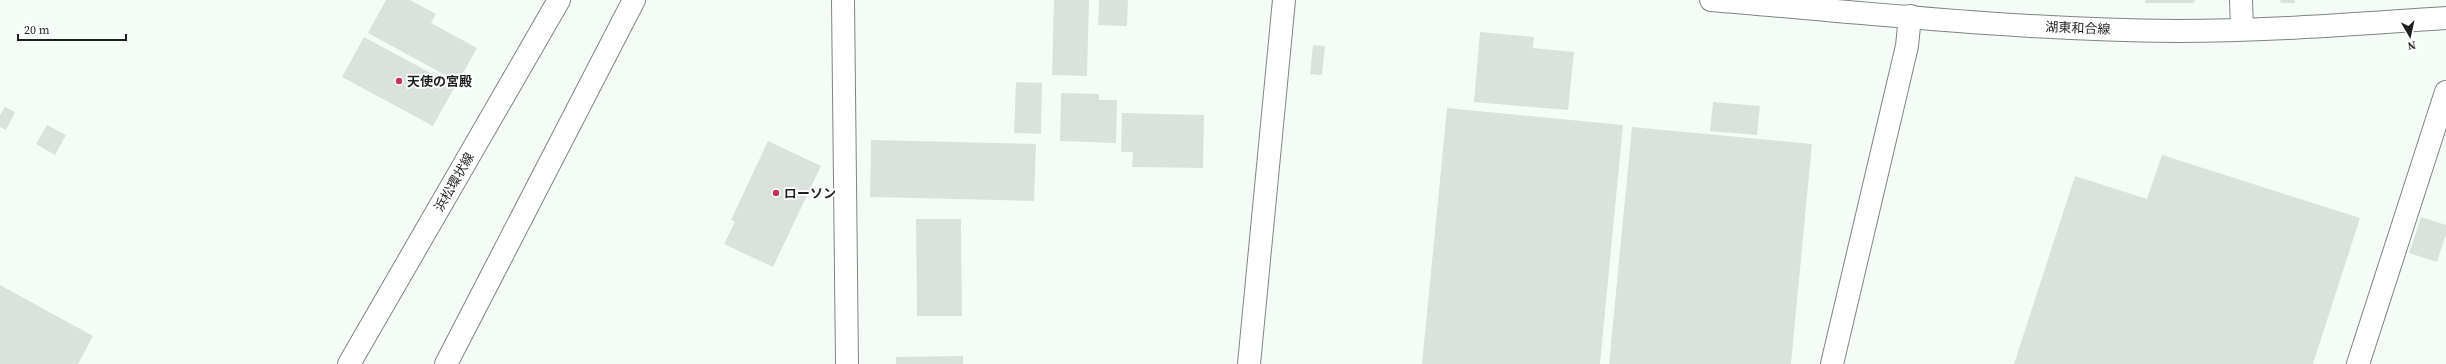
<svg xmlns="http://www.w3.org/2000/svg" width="2446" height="364" font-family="'Source Serif 4','Noto Sans JP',serif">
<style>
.building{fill:#dbe2de}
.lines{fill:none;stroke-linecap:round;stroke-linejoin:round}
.minor-casing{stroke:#7f8581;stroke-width:24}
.secondary-casing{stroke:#7f8581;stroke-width:24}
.primary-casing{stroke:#7f8581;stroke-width:24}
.minor{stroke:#fff;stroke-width:22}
.secondary{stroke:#fff;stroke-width:22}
.primary{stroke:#fff;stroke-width:22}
.poi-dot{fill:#c2335e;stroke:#fff;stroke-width:1.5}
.labels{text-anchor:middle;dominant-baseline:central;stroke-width:3.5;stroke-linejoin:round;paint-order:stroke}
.street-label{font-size:13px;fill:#1e201f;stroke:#fff}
.poi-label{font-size:13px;font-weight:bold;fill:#1e201f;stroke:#fff;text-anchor:start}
</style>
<rect width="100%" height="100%" fill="#f5fcf8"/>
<g class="building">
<path d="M 386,0 L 410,0 L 436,14 L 431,23 L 477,48 L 458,82 L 368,33 Z"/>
<path d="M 1054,0 L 1089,0 L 1087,76 L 1052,75 Z"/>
<path d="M 1099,0 L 1128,0 L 1127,26 L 1098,25 Z"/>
<path d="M 2145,0 L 2195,0 L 2194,3 L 2145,3 Z"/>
<path d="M 2280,0 L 2295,0 L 2295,3 L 2281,3 Z"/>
<path d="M 1480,32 L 1534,37 L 1533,48 L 1574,52 L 1568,110 L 1474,102 Z"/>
<path d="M 364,37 L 455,86 L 433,126 L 342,77 Z"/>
<path d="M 1313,45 L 1325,46 L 1322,75 L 1310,74 Z"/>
<path d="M 1016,82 L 1042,83 L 1041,134 L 1014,133 Z"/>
<path d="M 1061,93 L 1099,94 L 1099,100 L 1117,100 L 1116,143 L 1060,141 Z"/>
<path d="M 1713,102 L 1760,106 L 1757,135 L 1710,131 Z"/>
<path d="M 5,107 L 15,112 L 6,130 L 0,127 L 0,115 Z"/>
<path d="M 1447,108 L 1623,125 L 1600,364 L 1422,364 Z"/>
<path d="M 1122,113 L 1204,115 L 1203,168 L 1132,167 L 1133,152 L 1121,152 Z"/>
<path d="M 47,125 L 66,135 L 55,155 L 36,144 Z"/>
<path d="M 1632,127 L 1812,144 L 1791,364 L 1609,364 Z"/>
<path d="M 871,140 L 1036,144 L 1034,201 L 870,197 Z"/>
<path d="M 768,141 L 821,166 L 773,267 L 724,244 L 735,222 L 731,220 Z"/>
<path d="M 2162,155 L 2360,218 L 2313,364 L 2014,364 L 2075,176 L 2147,199 Z"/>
<path d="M 2421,217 L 2446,225 L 2446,234 L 2437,262 L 2409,253 Z"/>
<path d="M 916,219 L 961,219 L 962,316 L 917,316 Z"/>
<path d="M 0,285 L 93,336 L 78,364 L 0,364 Z"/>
<path d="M 963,356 L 963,364 L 896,364 L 896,357 Z"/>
</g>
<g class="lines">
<g class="minor-casing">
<g id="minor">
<path d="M 843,0 L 847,364"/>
<path d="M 2241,0 L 2242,29"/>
<path d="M 1249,364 L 1284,0"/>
<path d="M 1832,364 L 1907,46 L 1910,16"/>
<path d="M 2358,364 L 2446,92"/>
</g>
</g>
<g class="secondary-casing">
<path id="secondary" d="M 1711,0 C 1866,13 2021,30 2176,31 C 2266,31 2356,24 2446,18"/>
</g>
<g class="primary-casing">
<g id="primary">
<path d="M 349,364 L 559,0"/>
<path d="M 446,364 L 634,0"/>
</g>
</g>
<use href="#minor" class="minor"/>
<use href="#secondary" class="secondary"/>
<use href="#primary" class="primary"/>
</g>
<g class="poi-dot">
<circle cx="399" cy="81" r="4"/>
<circle cx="776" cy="193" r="4"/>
</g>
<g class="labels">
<g class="street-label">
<text transform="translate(2078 28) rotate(2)">湖東和合線</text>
<text transform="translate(454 182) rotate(-60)">浜松環状線</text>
</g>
<g class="poi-label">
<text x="407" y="81">天使の宮殿</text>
<text x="784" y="193">ローソン</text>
</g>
</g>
<g transform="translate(2410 36) rotate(171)" stroke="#ffffff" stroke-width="3" paint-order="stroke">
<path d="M0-3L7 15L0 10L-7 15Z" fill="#1e201f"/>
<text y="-6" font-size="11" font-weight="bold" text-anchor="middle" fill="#1e201f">N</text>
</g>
<path d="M18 34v6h108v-6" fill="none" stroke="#1e201f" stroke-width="2"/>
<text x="24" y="34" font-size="12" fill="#1e201f" stroke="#ffffff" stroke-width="3" paint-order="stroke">20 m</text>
</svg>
